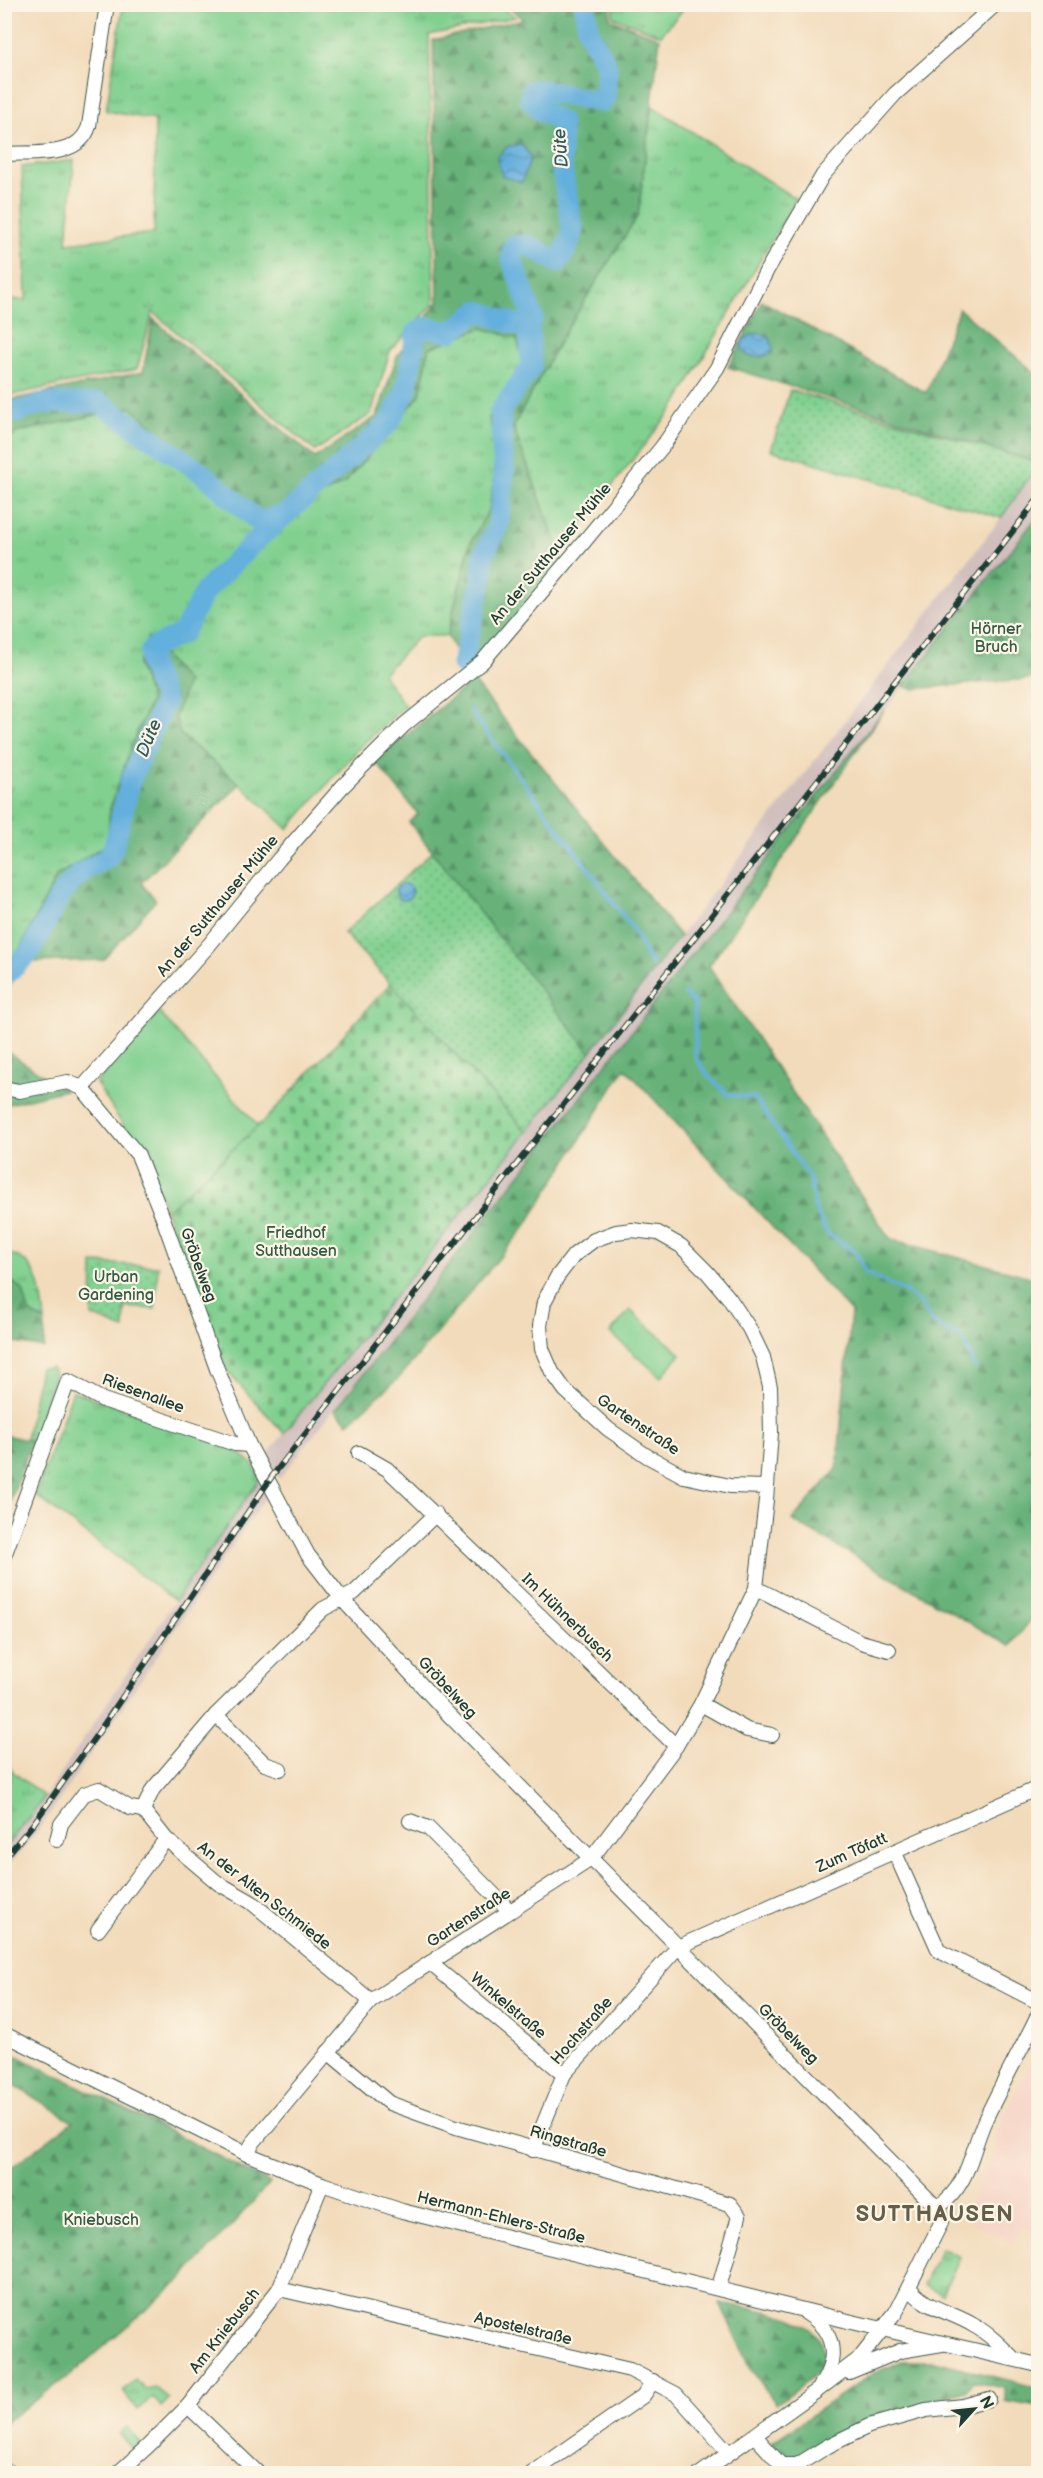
<svg xmlns="http://www.w3.org/2000/svg" width="1043" height="2478" font-family="'Balsamiq Sans',sans-serif">
<style>
.built{fill:#f6d2c4}
.industrial{fill:#d1bfbe}
.grass{fill:url(#grass-tufts);stroke:#508662;stroke-width:1.5;fill-rule:evenodd}
.forest{fill:url(#forest-firs);stroke:#447857;stroke-width:1.5}
.cemetery{fill:url(#cemetery-stones);stroke:#508662;stroke-width:1.5}
.park{fill:#81d090;stroke:#508662;stroke-width:1.5}
.garden{fill:url(#garden-dots);stroke:#508662;stroke-width:1.5}
.water{fill:url(#water-waves);stroke:#427688;stroke-width:1.5}
.lines{fill:none;stroke-linecap:round;stroke-linejoin:round}
.stream{stroke:#64afdd;stroke-width:4}
.river{stroke:#64afdd;stroke-width:21}
.minor-casing{stroke:#3f5548;stroke-width:16}
.minor{stroke:#fff;stroke-width:14}
.rail-casing{stroke:#1f3d34;stroke-width:6}
.rail{stroke:#fcf5e5;stroke-width:4;stroke-dasharray:11;stroke-linecap:butt}
.labels{text-anchor:middle;dominant-baseline:central;stroke-width:4.5;stroke-linejoin:round;paint-order:stroke}
.street-label{font-size:16px;fill:#1f3d34;stroke:#fcf5e5}
.park-label{font-size:16px;fill:#335a46;stroke:#fcf5e5}
.water-label{font-size:18px;font-style:italic;fill:#305a5e;stroke:#fcf5e5}
.district-label{font-size:22px;font-weight:bold;letter-spacing:1.5px;fill:#655e4a;stroke:#fcf5e5}
</style>
<defs>
<pattern id="grass-tufts" width="24" height="20" patternUnits="userSpaceOnUse" patternTransform="scale(1.5)"><rect width="24" height="20" fill="#81d090"/><path d="M3 7l-1-3M5 7V3M7 7l1-3M15 17l-1-3M17 17v-4M19 17l1-3" fill="none" stroke="#69aa76"/></pattern>
<pattern id="forest-firs" width="22" height="20" patternUnits="userSpaceOnUse" patternTransform="scale(1.5)"><rect width="22" height="20" fill="#68b27a"/><path d="M5 1l3.5 6h-7zM16 11l3.5 6h-7z" fill="#559265"/></pattern>
<pattern id="cemetery-stones" width="16" height="16" patternUnits="userSpaceOnUse" patternTransform="scale(1.5)"><rect width="16" height="16" fill="#81d090"/><path d="M2 7V4a2 2 0 0 1 4 0v3zM10 15v-3a2 2 0 0 1 4 0v3z" fill="#69aa76"/></pattern>
<pattern id="garden-dots" width="8" height="8" patternUnits="userSpaceOnUse" patternTransform="scale(1.5)"><rect width="8" height="8" fill="#81d090"/><path d="M2 2h.1M6 6h.1" fill="none" stroke="#69aa76" stroke-width="1.8" stroke-linecap="round"/></pattern>
<pattern id="water-waves" width="16" height="10" patternUnits="userSpaceOnUse" patternTransform="scale(1.5)"><rect width="16" height="10" fill="#64afdd"/><path d="M0 5q4-4 8 0t8 0" fill="none" stroke="#5290b4"/></pattern>
</defs>
<rect width="100%" height="100%" fill="#fcf5e5"/>
<filter id="ink" filterUnits="userSpaceOnUse"><feTurbulence type="fractalNoise" baseFrequency=".0167" numOctaves="2"/><feDisplacementMap in="SourceGraphic" scale="12" xChannelSelector="R" yChannelSelector="G"/><feConvolveMatrix kernelMatrix="1 2 1 2 8 2 1 2 1" color-interpolation-filters="sRGB"/></filter>
<filter id="wash" filterUnits="userSpaceOnUse"><feTurbulence type="fractalNoise" baseFrequency=".008" numOctaves="4" result="noise"/><feDisplacementMap in="SourceGraphic" scale="24" xChannelSelector="R" yChannelSelector="G"/><feGaussianBlur stdDeviation="1.35" result="paint"/><feColorMatrix in="noise" values="0 0 0 0 0 0 0 0 0 0 0 0 0 0 0 0 0 1.4 0 .05"/><feComposite in="paint" operator="in"/></filter>
<g filter="url(#wash)">
<rect width="100%" height="100%" fill="#f2dbbb"/>
<path class="built" d="M 1038,2048 L 1038,2234 L 1023,2227 L 1014,2244 L 962,2218 L 999,2145 L 992,2141 Z"/>
<g class="industrial">
<path d="M 1038,465 L 1038,516 L 279,1479 L 267,1455 L 590,1053 L 1001,518 Z"/>
<path d="M 260,1479 L 268,1493 L 37,1832 L 5,1871 L 5,1847 L 45,1797 L 175,1601 Z"/>
</g>
<g class="grass">
<path d="M 499,5 L 515,17 L 429,35 L 434,304 L 390,351 L 371,414 L 315,451 L 153,312 L 137,369 L 5,396 L 5,299 L 26,300 L 22,167 L 74,160 L 67,243 L 154,233 L 155,120 L 106,111 L 123,5 Z"/>
<path d="M 614,5 L 614,4 L 687,5 L 661,35 L 613,17 Z"/>
<path d="M 652,106 L 796,199 L 675,406 L 560,552 L 513,427 L 562,337 L 638,215 Z"/>
<path d="M 482,328 L 517,338 L 523,363 L 489,418 L 497,452 L 490,507 L 470,544 L 447,636 L 419,636 L 383,674 L 405,706 L 363,744 L 288,829 L 240,784 L 181,735 L 175,717 L 187,682 L 138,665 L 151,700 L 132,744 L 110,809 L 107,844 L 57,876 L 5,977 L 5,443 L 18,432 L 132,407 L 258,521 L 252,544 L 243,555 L 284,515 L 345,483 L 420,395 L 429,348 ZM 232,566 L 233,567 L 191,620 L 205,591 Z"/>
<path d="M 7,1253 C 40,1260 42,1293 45,1321 L 29,1312 L 22,1290 L 5,1276 Z"/>
<path d="M 40,1368 L 51,1368 L 55,1374 L 32,1441 L 26,1439 Z"/>
<path d="M 73,1391 L 232,1447 L 253,1464 L 260,1479 L 175,1601 L 35,1495 Z"/>
<path d="M 5,1760 L 12,1771 L 45,1797 L 5,1847 Z"/>
<path d="M 941,2248 L 960,2257 L 942,2294 L 923,2285 Z"/>
<path d="M 136,2380 L 145,2390 L 154,2387 L 169,2399 L 161,2407 L 153,2397 L 137,2410 L 123,2391 Z"/>
<path d="M 127,2427 L 142,2444 L 134,2451 L 119,2434 Z"/>
</g>
<g class="forest">
<path d="M 505,4 L 611,5 L 610,19 L 660,38 L 638,215 L 562,337 L 513,427 L 565,565 L 473,681 L 680,936 L 590,1053 L 409,822 L 418,814 L 375,761 L 472,681 L 447,636 L 470,544 L 490,507 L 497,452 L 489,418 L 523,364 L 517,338 L 482,328 L 429,348 L 420,395 L 345,483 L 258,521 L 131,407 L 18,432 L 5,443 L 5,401 L 143,372 L 153,319 L 315,458 L 377,416 L 397,356 L 438,302 L 433,40 L 523,19 Z"/>
<path d="M 762,301 L 926,393 L 959,309 L 1038,375 L 1038,463 L 728,367 Z"/>
<path d="M 1038,516 L 1038,678 L 912,689 L 903,686 Z"/>
<path d="M 148,637 L 187,682 L 175,717 L 181,735 L 240,784 L 141,883 L 156,900 L 103,960 L 29,962 L 21,947 L 57,876 L 107,844 L 110,809 L 132,744 L 151,700 L 138,665 Z"/>
<path d="M 885,709 L 709,966 L 890,1239 L 1038,1279 L 1038,1611 L 1010,1646 L 792,1520 L 837,1469 L 851,1312 L 625,1068 L 525,1227 L 400,1377 L 348,1423 L 335,1410 Z"/>
<path d="M 5,1050 L 65,1090 L 5,1105 Z"/>
<path d="M 5,1276 L 23,1290 L 29,1312 L 45,1321 L 44,1348 L 5,1341 Z"/>
<path d="M 5,1435 L 32,1441 L 5,1516 L 4,1435 Z"/>
<path d="M 5,2050 L 161,2127 L 270,2183 L 182,2279 L 70,2375 L 5,2422 L 5,2172 L 73,2121 L 5,2080 Z"/>
<path d="M 720,2303 C 748,2309 820,2313 823,2351 C 823,2358 821,2367 817,2372 C 806,2385 790,2394 776,2404 L 749,2366 Z"/>
<path d="M 902,2361 L 935,2361 L 1038,2388 L 1038,2407 L 1005,2401 L 1005,2388 L 974,2382 L 966,2390 C 919,2405 869,2417 825,2440 C 811,2448 800,2459 784,2458 L 771,2443 L 872,2374 Z"/>
</g>
<path class="cemetery" d="M 391,983 L 527,1132 L 284,1433 L 227,1371 L 166,1211 L 272,1113 Z"/>
<g class="park">
<path d="M 159,1012 L 258,1126 L 166,1211 L 149,1166 L 96,1083 Z"/>
<path d="M 630,1310 L 681,1354 L 661,1377 L 610,1333 Z"/>
</g>
<g class="garden">
<path d="M 790,390 L 1038,463 L 1038,465 L 1001,518 L 771,450 Z"/>
<path d="M 432,852 L 590,1053 L 527,1132 L 344,933 Z"/>
<path d="M 93,1263 L 158,1266 L 155,1309 L 125,1307 L 124,1329 L 92,1316 Z"/>
</g>
<g class="water">
<path d="M 522,145 L 531,157 L 522,182 L 502,176 L 497,158 L 508,146 Z"/>
<path d="M 760,333 L 770,338 L 773,349 L 771,354 L 759,357 L 749,356 L 742,350 L 742,341 L 751,335 Z"/>
<circle cx="404" cy="892" r="8"/>
</g>
<g class="lines">
<g class="stream">
<path d="M 470,710 L 631,926 L 652,965"/>
<path d="M 685,994 L 694,1003 L 696,1058 L 709,1077 L 729,1095 L 755,1098 L 810,1179 L 815,1208 L 826,1232 L 856,1253 L 866,1273 L 906,1292 L 922,1305 L 933,1323 L 963,1339 L 975,1367"/>
</g>
<g class="river">
<path d="M 4,416 L 44,403 L 100,403 L 202,473 L 258,521 L 284,515"/>
<path d="M 462,664 L 482,579 L 483,556 L 498,526 L 502,496 L 504,472 L 500,412 L 531,367 L 529,323"/>
<path d="M 4,977 L 29,953 L 62,893 L 79,874 L 107,858 L 114,846 L 131,779 L 165,701 L 150,664 L 150,653 L 154,647 L 183,633 L 205,591 L 252,544 L 389,423 L 406,391 L 416,333 L 426,327 L 451,332 L 478,311 L 518,325 L 529,323 L 533,318 L 511,257 L 514,246 L 528,245 L 558,262 L 566,250 L 573,231 L 561,164 L 561,122 L 540,110 L 530,99 L 531,91 L 541,90 L 602,102 L 605,99 L 607,66 L 588,30 L 585,4"/>
</g>
</g>
</g>
<g filter="url(#ink)">
<g class="lines">
<g class="minor-casing">
<g id="minor">
<path d="M 4,154 C 33,152 79,159 89,126 L 107,4"/>
<path d="M 4,1088 L 19,1091 L 68,1082 L 82,1088 L 138,1155 L 163,1218 L 217,1369 L 249,1445 L 308,1555 L 342,1599 L 449,1715 L 937,2208 L 941,2215 L 941,2223 L 896,2312 L 860,2358 L 818,2390 L 700,2474"/>
<path d="M 82,1088 L 209,945 L 279,859 L 342,787 L 404,725 L 483,661 L 583,543 L 662,447 L 717,368 L 767,270 L 823,175 L 895,94 L 996,4"/>
<path d="M 359,1453 L 387,1469 L 676,1746"/>
<path d="M 4,1556 L 68,1381 L 103,1400 L 235,1444 L 249,1445"/>
<path d="M 756,1588 L 861,1642 L 889,1650"/>
<path d="M 701,1704 L 747,1730 L 772,1735"/>
<path d="M 216,1715 L 265,1764 L 280,1769"/>
<path d="M 410,1821 L 428,1828 L 510,1911"/>
<path d="M 57,1840 L 61,1824 L 84,1794 L 99,1789 L 130,1808 L 143,1810"/>
<path d="M 895,1853 L 939,1951 L 1038,2002"/>
<path d="M 98,1930 L 166,1839"/>
<path d="M 430,1963 L 564,2074"/>
<path d="M 371,2001 L 251,1902 L 218,1883 L 166,1839 L 143,1810 L 153,1789 L 216,1715 L 323,1609 L 354,1593 L 436,1514"/>
<path d="M 4,2034 L 247,2154 L 322,2184 L 402,2211 L 852,2322 L 1038,2365"/>
<path d="M 328,2052 L 389,2103 L 456,2127 L 730,2204 L 739,2216 L 719,2287"/>
<path d="M 533,2150 L 564,2074 L 678,1947 L 1038,1788"/>
<path d="M 247,2154 L 252,2144 L 371,2001 L 591,1859 L 676,1746 L 701,1704 L 756,1588 L 766,1500 L 771,1433 L 770,1387 L 763,1357 L 749,1328 L 729,1298 L 707,1272 L 681,1246 L 658,1233 L 632,1230 L 616,1232 L 594,1240 L 574,1255 L 557,1277 L 544,1302 L 540,1326 L 542,1349 L 552,1372 L 565,1390 L 608,1429 L 647,1456 L 684,1476 L 730,1486 L 766,1487"/>
<path d="M 937,2208 C 970,2185 970,2153 985,2120 C 1002,2084 1021,2050 1038,2015"/>
<path d="M 909,2287 C 923,2308 952,2312 973,2325 C 988,2333 1001,2346 1013,2358"/>
<path d="M 279,2289 L 630,2370 L 676,2394 L 729,2453"/>
<path d="M 806,2313 C 835,2331 839,2357 821,2385"/>
<path d="M 849,2372 L 900,2351 L 942,2344"/>
<path d="M 188,2406 L 259,2474"/>
<path d="M 755,2436 L 781,2465 L 797,2465 L 828,2446 L 869,2426 L 926,2410 L 963,2406 L 989,2399"/>
<path d="M 4,2468 L 11,2474"/>
<path d="M 117,2474 L 148,2446 L 188,2406 L 279,2289 L 322,2184"/>
<path d="M 531,2474 L 643,2396 L 653,2381"/>
</g>
</g>
<use href="#minor" class="minor"/>
<g class="rail-casing">
<path id="rail" d="M 4,1859 L 34,1823 L 100,1730 L 273,1475 L 1038,499"/>
</g>
<use href="#rail" class="rail"/>
</g>
</g>
<g class="labels">
<g class="street-label">
<text transform="translate(551 554) rotate(-50)">An der Sutthauser Mühle</text>
<text transform="translate(218 906) rotate(-50)">An der Sutthauser Mühle</text>
<text transform="translate(198 1265) rotate(70)">Gröbelweg</text>
<text transform="translate(143 1394) rotate(20)">Riesenallee</text>
<text transform="translate(638 1425) rotate(34)">Gartenstraße</text>
<text transform="translate(567 1618) rotate(44)">Im Hühnerbusch</text>
<text transform="translate(447 1688) rotate(47)">Gröbelweg</text>
<text transform="translate(852 1853) rotate(-24)">Zum Töfatt</text>
<text transform="translate(264 1896) rotate(38)">An der Alten Schmiede</text>
<text transform="translate(469 1918) rotate(-33)">Gartenstraße</text>
<text transform="translate(508 2006) rotate(40)">Winkelstraße</text>
<text transform="translate(582 2031) rotate(-49)">Hochstraße</text>
<text transform="translate(788 2034) rotate(45)">Gröbelweg</text>
<text transform="translate(568 2142) rotate(16)">Ringstraße</text>
<text transform="translate(501 2218) rotate(14)">Hermann-Ehlers-Straße</text>
<text transform="translate(523 2329) rotate(13)">Apostelstraße</text>
<text transform="translate(225 2331) rotate(-52)">Am Kniebusch</text>
</g>
<g class="park-label">
<text x="996" y="629">Hörner<tspan x="996" dy="18">Bruch</tspan></text>
<text x="296" y="1233">Friedhof<tspan x="296" dy="18">Sutthausen</tspan></text>
<text x="116" y="1277">Urban<tspan x="116" dy="18">Gardening</tspan></text>
<text x="101" y="2220">Kniebusch</text>
</g>
<g class="water-label">
<text transform="translate(561 148) rotate(-94)">Düte</text>
<text transform="translate(149 738) rotate(-67)">Düte</text>
</g>
<g class="district-label">
<text x="935" y="2214">SUTTHAUSEN</text>
</g>
</g>
<rect width="1043" height="2478" fill="none" stroke="#fcf5e5" stroke-width="24"/>
<g transform="translate(974 2409) rotate(63)" stroke="#fcf5e5" stroke-width="4.5" paint-order="stroke">
<path d="M0-4.5L10 22L0 15L-10 22Z" fill="#1f3d34"/>
<text y="-9" font-size="16" font-weight="bold" text-anchor="middle" fill="#1f3d34">N</text>
</g>
</svg>
